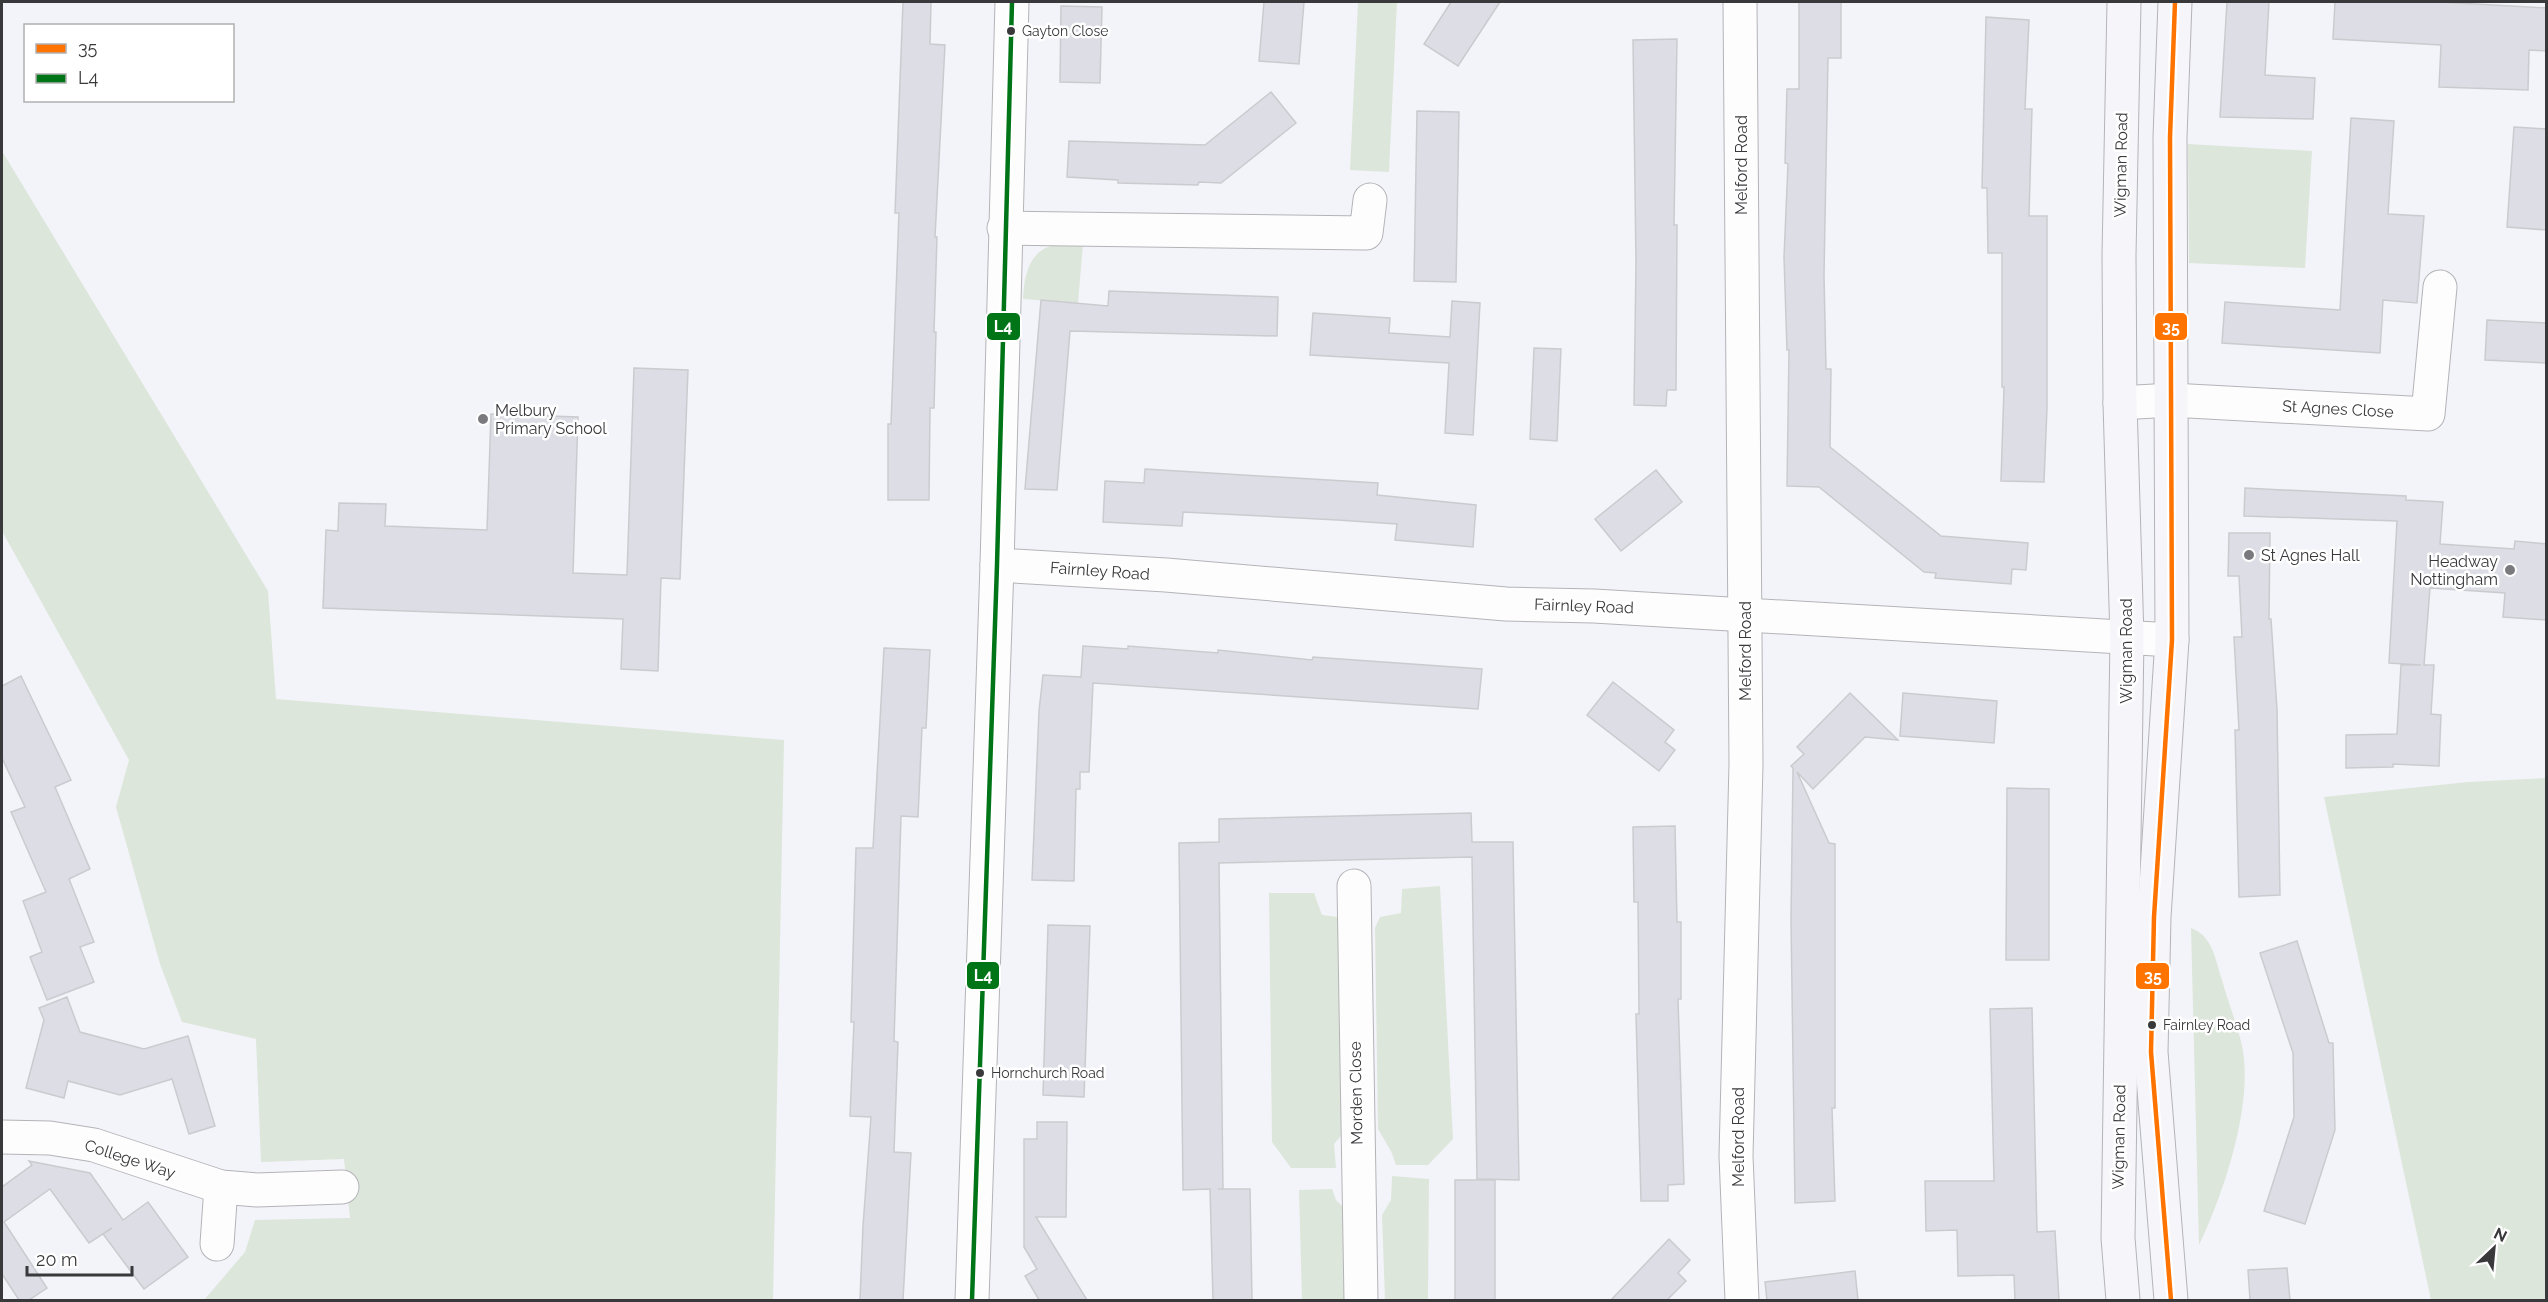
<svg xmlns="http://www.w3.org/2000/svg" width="2548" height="1302" font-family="Raleway,sans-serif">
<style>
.green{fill:#dde6da}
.building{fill:#dcdde5;stroke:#cbcbcf;stroke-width:1.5}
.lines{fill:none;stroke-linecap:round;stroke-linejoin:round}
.street-casing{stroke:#b4b4b8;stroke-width:35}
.secondary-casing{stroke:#b4b4b8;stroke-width:35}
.street{stroke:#fdfdfe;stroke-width:33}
.secondary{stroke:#f6f6fa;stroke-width:33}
.bus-1-casing{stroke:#fff;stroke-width:9}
.bus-2-casing{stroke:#fff;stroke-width:9}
.bus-1{stroke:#ff7300;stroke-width:4.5}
.bus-2{stroke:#007517;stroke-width:4.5}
.bus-dot{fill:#39393c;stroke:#fff;stroke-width:2}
.poi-dot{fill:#7a7a7e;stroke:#fff;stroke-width:2}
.labels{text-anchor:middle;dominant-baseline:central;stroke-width:5;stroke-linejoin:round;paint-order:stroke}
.bus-label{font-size:14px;fill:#39393c;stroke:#fff;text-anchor:start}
.street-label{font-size:16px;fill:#39393c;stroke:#fff}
.poi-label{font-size:16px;fill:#39393c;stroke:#fff;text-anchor:start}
.line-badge{stroke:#fff;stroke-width:2}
.badge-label{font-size:16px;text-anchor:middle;font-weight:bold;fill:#fff}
</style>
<rect width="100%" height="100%" fill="#f3f4f9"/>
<g class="green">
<path d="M 1358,2 L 1397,2 L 1389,172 L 1350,170 Z"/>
<path d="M 2188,144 L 2312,151 L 2305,268 L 2189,263 Z"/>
<path d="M 2,151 L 268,591 L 276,699 L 784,740 L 773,1300 L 204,1300 L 245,1252 L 255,1220 L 350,1218 L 344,1159 L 261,1162 L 256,1039 L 182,1022 L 160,964 L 116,807 L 129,760 L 2,531 Z"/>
<path d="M 1083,244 L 1078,303 L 1023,299 C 1024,278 1028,251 1054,245 C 1062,243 1073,244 1083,244 Z"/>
<path d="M 2546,778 L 2546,1300 L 2431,1300 L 2324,797 L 2468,782 Z"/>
<path d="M 1440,886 L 1453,1139 L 1428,1165 L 1396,1165 L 1391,1151 L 1378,1129 L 1375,928 L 1380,917 L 1401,913 L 1402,889 Z"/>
<path d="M 1269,893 L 1314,893 L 1322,915 L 1338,917 L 1344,928 L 1347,1129 L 1334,1144 L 1336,1168 L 1291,1168 L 1272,1142 Z"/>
<path d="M 2191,928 C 2213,936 2215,959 2222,980 C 2228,1002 2237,1024 2242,1046 C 2254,1103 2224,1193 2199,1245 Z"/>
<path d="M 1392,1176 L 1429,1179 L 1428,1300 L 1385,1300 L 1382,1215 L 1391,1200 Z"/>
<path d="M 1332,1189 L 1336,1200 L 1345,1209 L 1345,1300 L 1302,1300 L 1299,1190 Z"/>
</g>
<g class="building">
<path d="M 903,2 L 931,2 L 930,44 L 945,45 L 935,237 L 937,237 L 934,332 L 936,332 L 934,408 L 930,408 L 929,500 L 888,500 L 888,424 L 891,424 L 899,213 L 895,213 Z"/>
<path d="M 1264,2 L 1304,2 L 1299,64 L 1259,61 Z"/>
<path d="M 1451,2 L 1500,2 L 1458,66 L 1424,44 Z"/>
<path d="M 1799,2 L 1841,2 L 1841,58 L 1828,58 L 1824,275 L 1826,369 L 1831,369 L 1830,447 L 1941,536 L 2028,543 L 2026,570 L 2012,569 L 2011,584 L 1935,578 L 1936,573 L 1924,572 L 1819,487 L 1787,486 L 1789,350 L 1787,350 L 1784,257 L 1788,164 L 1785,163 L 1787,89 L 1799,89 Z"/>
<path d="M 2227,2 L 2269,2 L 2265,75 L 2315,78 L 2313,119 L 2220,117 Z"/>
<path d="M 2335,2 L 2440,2 L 2547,8 L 2547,51 L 2529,50 L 2528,90 L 2439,87 L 2441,45 L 2333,39 Z"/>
<path d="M 1061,6 L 1102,7 L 1100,83 L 1060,82 Z"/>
<path d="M 1986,17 L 2029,20 L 2025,109 L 2032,109 L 2029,216 L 2047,216 L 2047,408 L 2044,482 L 2001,481 L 2004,387 L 2002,387 L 2002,253 L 1988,253 L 1987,188 L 1982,188 Z"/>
<path d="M 1677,39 L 1674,225 L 1677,225 L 1676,390 L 1667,390 L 1666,406 L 1634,405 L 1636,263 L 1633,40 Z"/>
<path d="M 1271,92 L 1296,123 L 1221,183 L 1199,182 L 1198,185 L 1118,183 L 1118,180 L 1067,177 L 1069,141 L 1205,145 Z"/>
<path d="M 1417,111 L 1459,112 L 1456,282 L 1414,281 Z"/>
<path d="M 2351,118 L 2394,121 L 2388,214 L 2424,216 L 2417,303 L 2383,300 L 2380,353 L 2222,343 L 2225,302 L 2340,310 Z"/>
<path d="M 2514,127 L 2547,129 L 2547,230 L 2507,227 Z"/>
<path d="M 1109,291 L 1278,297 L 1277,336 L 1070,331 L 1057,490 L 1025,489 L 1041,300 L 1108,306 Z"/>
<path d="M 1452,301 L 1480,303 L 1473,435 L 1445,433 L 1449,363 L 1310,355 L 1313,313 L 1390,318 L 1389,333 L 1450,337 Z"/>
<path d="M 2487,320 L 2547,323 L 2547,363 L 2485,360 Z"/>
<path d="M 1534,348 L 1561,349 L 1557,441 L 1530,439 Z"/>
<path d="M 634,368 L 688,370 L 680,579 L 661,578 L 658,671 L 621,669 L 623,619 L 323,608 L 326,530 L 338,531 L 339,503 L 386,504 L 385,526 L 487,530 L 491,414 L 578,417 L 573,573 L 627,575 Z"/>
<path d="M 1145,469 L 1378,483 L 1377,495 L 1476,505 L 1473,547 L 1395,540 L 1397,524 L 1337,520 L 1183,512 L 1182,526 L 1103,522 L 1105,481 L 1144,483 Z"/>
<path d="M 1656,470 L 1682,502 L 1621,551 L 1595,519 Z"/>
<path d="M 2245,488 L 2406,496 L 2406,500 L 2443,502 L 2440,544 L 2514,549 L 2515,541 L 2547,544 L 2547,620 L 2503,617 L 2505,593 L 2430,588 L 2424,665 L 2434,665 L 2431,714 L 2441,715 L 2439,766 L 2393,764 L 2393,767 L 2346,768 L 2346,735 L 2397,734 L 2401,665 L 2421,665 L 2389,663 L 2397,521 L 2244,516 Z"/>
<path d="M 2229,533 L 2270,533 L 2269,619 L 2271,619 L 2277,709 L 2280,895 L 2239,897 L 2235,730 L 2239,730 L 2234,637 L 2242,637 L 2239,576 L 2228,576 Z"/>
<path d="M 1083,646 L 1128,649 L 1128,646 L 1218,653 L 1218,650 L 1312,660 L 1313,657 L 1482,669 L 1478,709 L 1093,683 L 1089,772 L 1080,772 L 1080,789 L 1076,789 L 1074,881 L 1032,880 L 1039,711 L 1043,675 L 1081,677 Z"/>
<path d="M 884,648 L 930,650 L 926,728 L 922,728 L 918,817 L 901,816 L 894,1041 L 898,1042 L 894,1152 L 911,1153 L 903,1300 L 860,1300 L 863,1226 L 871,1117 L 850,1116 L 854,1022 L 851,1022 L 856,848 L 873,848 Z"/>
<path d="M 21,676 L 71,780 L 55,787 L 90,869 L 69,879 L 94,942 L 80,947 L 94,982 L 47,1000 L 30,957 L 42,952 L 23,901 L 46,892 L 11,812 L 25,807 L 2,758 L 2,686 Z"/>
<path d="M 1613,682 L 1674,730 L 1665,742 L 1675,750 L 1659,771 L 1587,715 Z"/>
<path d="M 1850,693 L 1898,740 L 1865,737 L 1813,789 L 1797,772 L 1829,843 L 1835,844 L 1835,1108 L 1832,1108 L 1835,1201 L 1795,1203 L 1791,920 L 1793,768 L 1791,766 L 1804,754 L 1797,747 Z"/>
<path d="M 1903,693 L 1997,701 L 1994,743 L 1900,736 Z"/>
<path d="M 2007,788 L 2049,789 L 2049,960 L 2006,960 Z"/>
<path d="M 1471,813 L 1472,842 L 1513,842 L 1519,1180 L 1477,1179 L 1472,857 L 1219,863 L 1223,1189 L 1218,1189 L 1250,1189 L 1252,1300 L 1213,1300 L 1210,1189 L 1183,1190 L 1179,843 L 1219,842 L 1219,819 Z"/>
<path d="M 1675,826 L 1677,922 L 1681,922 L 1681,999 L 1678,999 L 1684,1184 L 1668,1185 L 1668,1201 L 1641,1201 L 1636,1014 L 1639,1014 L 1638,902 L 1634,902 L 1633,827 Z"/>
<path d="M 1048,925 L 1090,926 L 1084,1097 L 1043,1095 Z"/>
<path d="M 2297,941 L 2329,1043 L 2333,1043 L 2335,1130 L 2305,1224 L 2264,1211 L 2294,1117 L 2293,1053 L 2260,953 Z"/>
<path d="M 67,997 L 80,1032 L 144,1049 L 188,1036 L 215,1126 L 189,1134 L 172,1079 L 120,1095 L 68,1081 L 64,1098 L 26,1088 L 44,1020 L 39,1008 Z"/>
<path d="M 2032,1008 L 2037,1232 L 2055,1231 L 2059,1300 L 2015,1300 L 2014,1275 L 1958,1276 L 1957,1230 L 1926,1231 L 1925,1181 L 1994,1181 L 1990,1009 Z"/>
<path d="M 1037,1122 L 1067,1122 L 1066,1217 L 1036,1217 L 1087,1300 L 1039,1300 L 1025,1276 L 1037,1269 L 1024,1247 L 1024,1139 L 1037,1139 Z"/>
<path d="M 29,1161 L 90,1173 L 123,1220 L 148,1202 L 188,1257 L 144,1289 L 103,1234 L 112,1228 L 89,1243 L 50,1189 L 4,1222 L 47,1288 L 29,1300 L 19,1300 L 2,1274 L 2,1187 L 32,1165 Z"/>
<rect x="1455" y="1180" width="40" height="120"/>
<path d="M 1669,1239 L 1690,1260 L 1678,1273 L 1686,1281 L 1667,1300 L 1611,1300 Z"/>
<path d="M 2287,1268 L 2290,1300 L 2250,1300 L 2248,1270 Z"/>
<path d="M 1855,1271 L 1858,1300 L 1767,1300 L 1765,1282 Z"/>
</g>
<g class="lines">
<g class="street-casing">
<g id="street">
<path d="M 1740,2 L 1746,764 L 1736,1156 L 1742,1300"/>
<path d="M 1004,228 L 1366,233 L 1370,200"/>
<path d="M 2120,403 L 2171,400 L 2428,414 L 2440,287"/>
<path d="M 997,565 L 1166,575 L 1506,604 L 1594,606 L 2172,640"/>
<path d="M 1354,886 L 1361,1300"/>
<path d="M 2,1137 L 50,1138 L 94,1145 L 221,1187 L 257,1190 L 342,1187"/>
<path d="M 217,1244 L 221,1187"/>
<path d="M 972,1300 L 997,565 L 1012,2"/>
</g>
</g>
<g class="secondary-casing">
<g id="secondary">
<path d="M 2123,1300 L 2118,1238 L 2127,638 L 2120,403 L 2119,255 L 2124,2"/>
<path d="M 2171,1300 L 2151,1052 L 2154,917 L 2172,640 L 2170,137 L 2175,2"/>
</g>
</g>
<use href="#street" class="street"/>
<use href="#secondary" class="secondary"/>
<g class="bus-1-casing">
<path id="bus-1" d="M 2171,1300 L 2151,1052 L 2154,917 L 2172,640 L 2170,137 L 2175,2"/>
</g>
<g class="bus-2-casing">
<path id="bus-2" d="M 972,1300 L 997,565 L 1012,2"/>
</g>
<use href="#bus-1" class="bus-1"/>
<use href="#bus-2" class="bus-2"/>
</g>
<g class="bus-dot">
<circle cx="1011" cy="31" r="5"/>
<circle cx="2152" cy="1025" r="5"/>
<circle cx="980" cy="1073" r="5"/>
</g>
<g class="poi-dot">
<circle cx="483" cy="419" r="6"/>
<circle cx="2249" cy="555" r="6"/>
<circle cx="2510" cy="570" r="6"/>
</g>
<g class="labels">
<g class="bus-label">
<text x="1022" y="31">Gayton Close</text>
<text x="2163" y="1025">Fairnley Road</text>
<text x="991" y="1073">Hornchurch Road</text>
</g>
<g class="street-label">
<text transform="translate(1741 165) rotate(-90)">Melford Road</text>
<text transform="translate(2121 165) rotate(-89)">Wigman Road</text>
<text transform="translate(2338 409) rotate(3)">St Agnes Close</text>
<text transform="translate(1100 571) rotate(4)">Fairnley Road</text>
<text transform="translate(1584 606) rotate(2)">Fairnley Road</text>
<text transform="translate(1745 651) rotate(-90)">Melford Road</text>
<text transform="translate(2126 651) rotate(-90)">Wigman Road</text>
<text transform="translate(1356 1093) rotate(-91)">Morden Close</text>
<text transform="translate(1738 1137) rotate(-90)">Melford Road</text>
<text transform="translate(2119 1137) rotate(-89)">Wigman Road</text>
<text transform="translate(130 1159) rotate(18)">College Way</text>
</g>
<g class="poi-label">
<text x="495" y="410">Melbury<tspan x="495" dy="18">Primary School</tspan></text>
<text x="2261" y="555">St Agnes Hall</text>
<text x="2498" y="561" text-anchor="end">Headway<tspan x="2498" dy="18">Nottingham</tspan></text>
</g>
</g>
<g class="line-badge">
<rect x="986" y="312" width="35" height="29" rx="6" fill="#007517"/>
<rect x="2154" y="312" width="34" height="29" rx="6" fill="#ff7300"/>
<rect x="966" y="961" width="34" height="29" rx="6" fill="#007517"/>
<rect x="2135" y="962" width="35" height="28" rx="6" fill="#ff7300"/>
</g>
<g class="badge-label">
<text x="1003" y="332">L4</text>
<text x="2171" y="333">35</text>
<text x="983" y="981">L4</text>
<text x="2153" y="982">35</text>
</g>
<rect width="2548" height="1302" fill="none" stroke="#39393c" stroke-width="6"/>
<rect x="24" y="24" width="210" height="78" fill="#ffffff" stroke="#b0b0b1" stroke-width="1.5"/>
<rect x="36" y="44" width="30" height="9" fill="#ff7300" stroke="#b0b0b1" stroke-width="1.5"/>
<text x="78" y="54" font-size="18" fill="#39393c">35</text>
<rect x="36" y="74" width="30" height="9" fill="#007517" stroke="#b0b0b1" stroke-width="1.5"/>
<text x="78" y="84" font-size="18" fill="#39393c">L4</text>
<g transform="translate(2494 1248) rotate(26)" stroke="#ffffff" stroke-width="4.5" paint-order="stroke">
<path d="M0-4.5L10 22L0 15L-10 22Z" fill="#39393c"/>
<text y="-9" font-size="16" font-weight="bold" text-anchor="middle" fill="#39393c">N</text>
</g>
<path d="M27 1266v9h105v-9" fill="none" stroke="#39393c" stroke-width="3"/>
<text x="36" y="1266" font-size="18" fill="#39393c" stroke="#ffffff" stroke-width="4.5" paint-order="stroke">20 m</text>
</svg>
